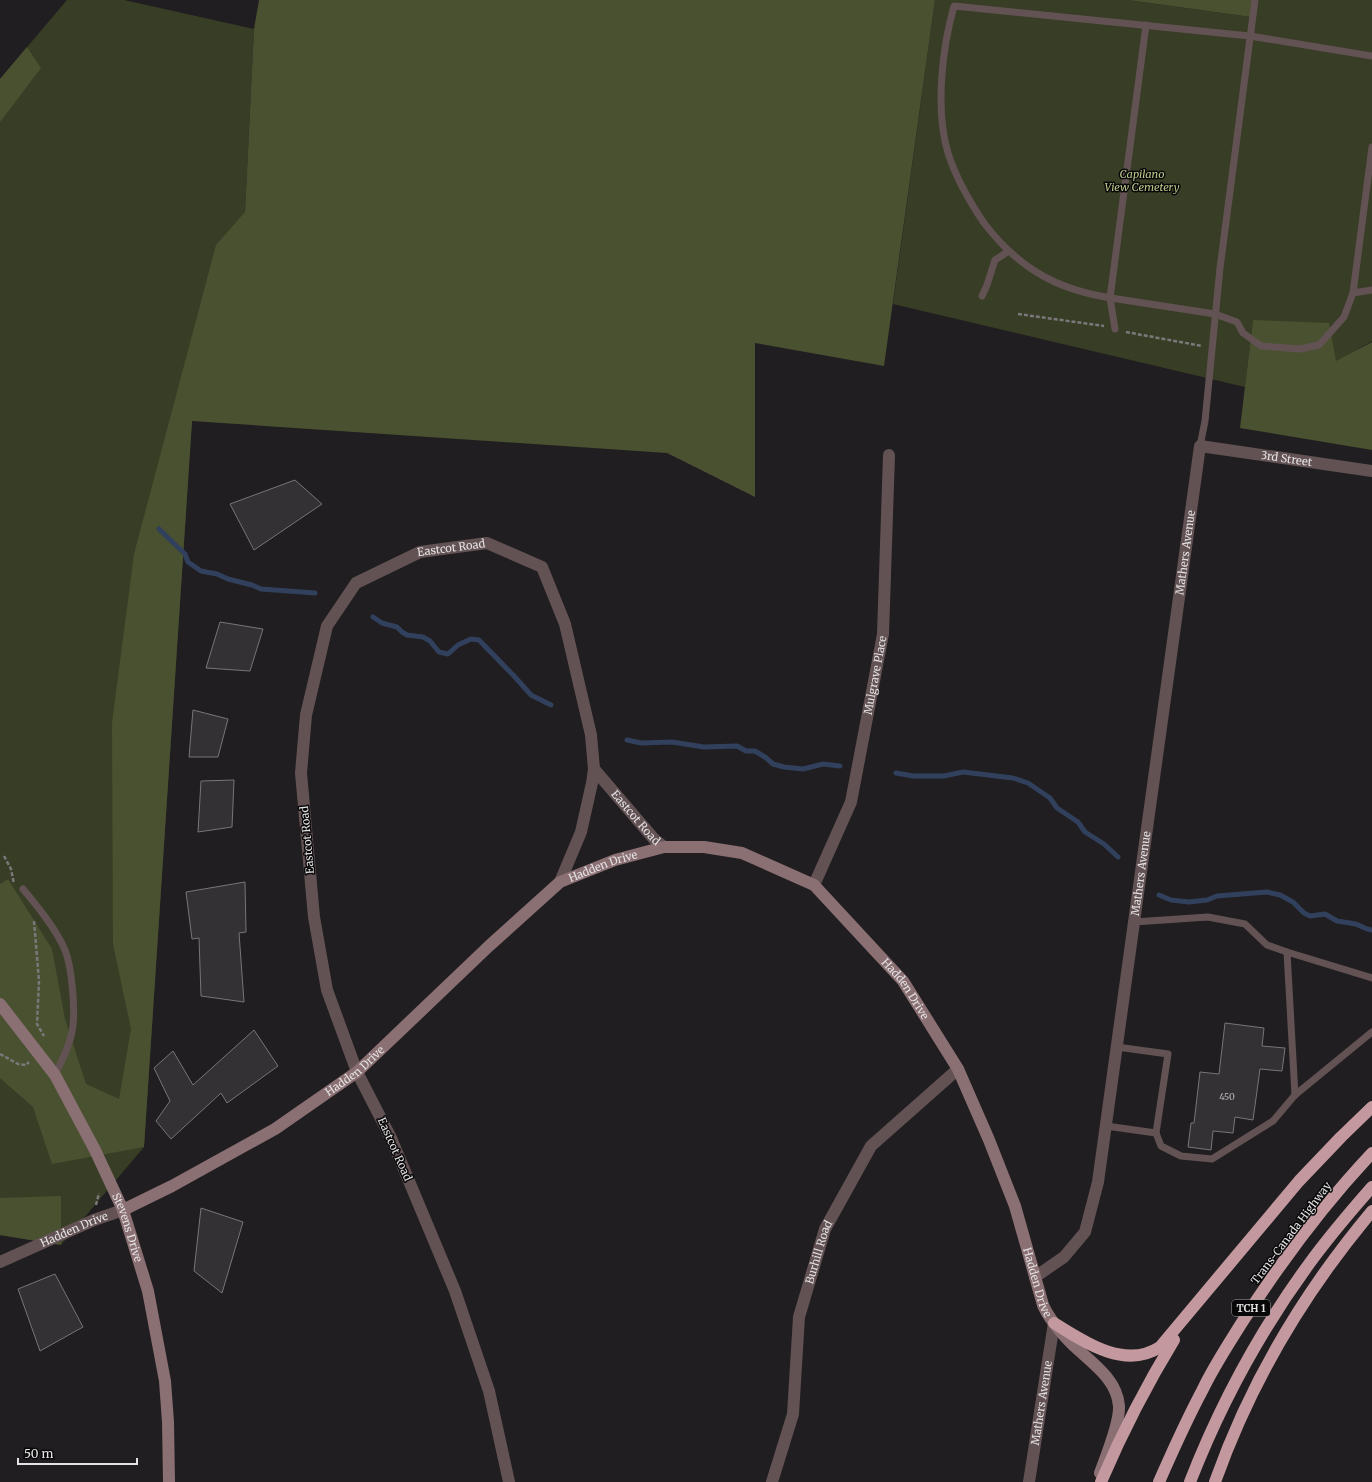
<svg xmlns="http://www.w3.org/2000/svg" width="1372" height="1482" font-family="Merriweather,serif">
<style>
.green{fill:#383d25}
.forest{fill:#4a5130}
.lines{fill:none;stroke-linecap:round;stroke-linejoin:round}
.stream{stroke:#31405c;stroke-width:5}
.building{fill:#343134;stroke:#787577}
.path{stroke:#7a787a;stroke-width:2.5;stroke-dasharray:4 2;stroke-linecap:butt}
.lane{stroke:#635254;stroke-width:7}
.street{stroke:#635254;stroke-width:12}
.secondary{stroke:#8a6f73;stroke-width:12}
.highway{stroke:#c3999f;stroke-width:12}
.labels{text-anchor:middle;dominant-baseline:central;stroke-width:3;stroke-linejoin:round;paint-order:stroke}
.number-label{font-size:9px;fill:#b8b6b8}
.shield{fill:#090809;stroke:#a2a1a2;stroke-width:1}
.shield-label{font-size:10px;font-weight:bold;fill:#e4e2e4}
.park-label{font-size:11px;font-style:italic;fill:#bbc88b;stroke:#090809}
.street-label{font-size:11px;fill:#e4e2e4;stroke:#090809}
</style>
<rect width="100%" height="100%" fill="#201e20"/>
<g class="green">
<path d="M 67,0 L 124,0 L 254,29 L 245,212 L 192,421 L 144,1147 L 61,1245 L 0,1235 L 0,79 Z"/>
<path d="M 935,0 L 1128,0 L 1251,17 L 1254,0 L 1372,0 L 1372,341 L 1336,362 L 1253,320 L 1245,387 L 893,304 Z"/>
</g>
<g class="forest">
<path d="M 259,0 L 935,0 L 884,366 L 755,343 L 755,497 L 667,453 L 192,421 L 144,1147 L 52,1164 L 33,1107 L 0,1078 L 0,884 L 8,879 L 52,949 L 65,1019 L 86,1084 L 119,1099 L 131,1029 L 113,944 L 112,723 L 134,554 L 216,245 L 245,212 L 254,29 Z"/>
<path d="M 1128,0 L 1254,0 L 1251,17 Z"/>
<path d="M 27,47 L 41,68 L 0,122 L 0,79 Z"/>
<path d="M 1253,320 L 1329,323 L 1336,361 L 1372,342 L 1372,450 L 1240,428 Z"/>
<path d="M 61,1196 L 61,1245 L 0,1235 L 0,1198 Z"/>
</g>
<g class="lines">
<g class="stream">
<path d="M 159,529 L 185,554 L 188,562 L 201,571 L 217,574 L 228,579 L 252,585 L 261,589 L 315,593"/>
<path d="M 373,617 L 382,623 L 397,627 L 402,632 L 407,635 L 423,637 L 430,641 L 439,652 L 448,654 L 458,645 L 471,639 L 479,640 L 514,676 L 531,695 L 551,705"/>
<path d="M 627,740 L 641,743 L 672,742 L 704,747 L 737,746 L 746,751 L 755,751 L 765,757 L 773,764 L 784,767 L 803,769 L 823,764 L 840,766"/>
<path d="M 896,773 L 913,776 L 944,776 L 963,772 L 1013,778 L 1028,783 L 1050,798 L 1057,808 L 1078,822 L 1085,832 L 1104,844 L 1118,857"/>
<path d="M 1159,895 L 1171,900 L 1189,902 L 1207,900 L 1217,896 L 1267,892 L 1280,895 L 1293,902 L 1304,913 L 1310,916 L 1325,914 L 1337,921 L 1356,924 L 1367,929 L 1372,930"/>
</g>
</g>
<g class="building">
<path d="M 295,480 L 322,504 L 254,550 L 230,504 Z"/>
<path d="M 220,622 L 263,629 L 250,671 L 206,668 Z"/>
<path d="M 193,710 L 228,719 L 218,757 L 189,757 Z"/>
<path d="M 234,780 L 232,827 L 198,832 L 201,781 Z"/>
<path d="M 245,882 L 246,932 L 239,933 L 244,1002 L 201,996 L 199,938 L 192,939 L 186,892 Z"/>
<path d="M 1225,1023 L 1264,1028 L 1262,1046 L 1285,1048 L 1282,1071 L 1260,1069 L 1253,1120 L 1235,1117 L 1233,1133 L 1213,1131 L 1211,1150 L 1188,1147 L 1191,1123 L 1194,1123 L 1200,1072 L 1219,1074 Z"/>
<path d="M 254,1030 L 278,1066 L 227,1103 L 221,1093 L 171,1139 L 156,1121 L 170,1101 L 154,1068 L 173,1051 L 193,1085 Z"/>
<path d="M 201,1208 L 243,1222 L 222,1293 L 194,1271 Z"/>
<path d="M 55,1274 L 83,1327 L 40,1351 L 18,1289 Z"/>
</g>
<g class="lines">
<g class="path">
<path d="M 1018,314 L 1104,326"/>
<path d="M 1126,332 L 1202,346"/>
<path d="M 4,856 L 11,869 L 14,884"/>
<path d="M 34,921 L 39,981 L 37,1024 L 44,1036"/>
<path d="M 0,1054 L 18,1064 L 26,1065 L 29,1062"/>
<path d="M 96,1205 L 99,1193"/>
</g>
<g class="lane">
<path d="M 1372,56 L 1250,36 L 954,6 C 942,49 935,110 948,153 C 956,178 969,201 984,223 C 1003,248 1026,269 1055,282 C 1081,294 1109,298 1137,302 C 1163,306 1189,310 1215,314 L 1237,322 L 1243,333 L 1261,346 L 1300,349 L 1319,345 L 1344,317 L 1353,293 L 1372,147"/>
<path d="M 1353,293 L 1372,290"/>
<path d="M 982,296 L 987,285 L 995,260 L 1009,251"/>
<path d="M 1115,329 L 1110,298 L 1146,25"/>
<path d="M 1200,446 L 1205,421 L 1220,268 L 1255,0"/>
<path d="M 23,889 C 38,907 56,929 65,950 C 72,968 76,1013 72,1032 C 69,1048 61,1062 55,1075"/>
<path d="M 1134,922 L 1208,917 L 1245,924 L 1267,945 L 1287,952"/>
<path d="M 1117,1047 L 1168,1054 L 1156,1133 L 1161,1146 L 1181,1156 L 1212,1159 L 1273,1121 L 1295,1095 L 1372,1032"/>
<path d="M 1295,1095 L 1287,952 L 1372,978"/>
<path d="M 1106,1126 L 1156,1133"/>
</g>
<g class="street">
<path id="s1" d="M 594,769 L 654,839 L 664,847"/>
<path id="s2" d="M 814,885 L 851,802 L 883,634 L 889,455"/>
<path id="s3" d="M 0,1262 L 94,1220 L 123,1210"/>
<path id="s4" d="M 1035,1277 L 1064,1257 L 1085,1232 L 1098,1182 L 1200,446 L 1372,471"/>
<path id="s5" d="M 509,1482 L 489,1391 L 455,1291 L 391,1138 L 357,1072 L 327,990 L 314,917 L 301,773 L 306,715 L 327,626 L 356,583 L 420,552 L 487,543 L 542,567 L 565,624 L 591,735 L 594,769 L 592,783 L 581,832 L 560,882"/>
<path id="s6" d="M 772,1482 L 793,1414 L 799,1317 L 825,1229 L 871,1146 L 958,1069"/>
<path id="s7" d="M 1029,1482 L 1054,1323"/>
</g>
<g class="secondary">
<path id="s8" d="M 0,1004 L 55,1075 L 95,1150 L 123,1210 L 148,1291 L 165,1381 L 168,1422 L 169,1482"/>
<path id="s9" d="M 123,1210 L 172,1186 L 275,1129 L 357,1072 L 489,946 L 560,882 L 615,860 L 664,847 L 704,847 L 742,853 L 814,885 L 903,981 L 958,1069 L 989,1140 L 1015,1206 L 1043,1305 C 1050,1321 1062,1334 1074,1346 C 1092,1363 1117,1379 1119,1406 C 1120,1423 1106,1456 1100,1473"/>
</g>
<g class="highway">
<path d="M 1054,1323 C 1084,1342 1125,1370 1160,1347 L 1299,1181 L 1341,1137 L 1372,1107"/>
<path d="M 1101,1482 C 1122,1433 1146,1386 1174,1340"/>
<path d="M 1159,1482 C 1173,1450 1187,1419 1203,1389 C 1214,1366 1228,1345 1241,1324 C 1280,1263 1323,1205 1372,1153"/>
<path d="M 1190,1482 C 1220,1405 1260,1331 1309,1264 C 1328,1238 1350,1212 1372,1187"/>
<path d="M 1215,1482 C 1250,1383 1305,1291 1372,1211"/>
</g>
</g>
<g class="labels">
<g class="number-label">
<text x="1227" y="1096">450</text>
</g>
<rect class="shield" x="1232" y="1300" width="38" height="16" rx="3"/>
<g class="shield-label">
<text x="1251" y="1308">TCH 1</text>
</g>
<g class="park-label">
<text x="1142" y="174">Capilano<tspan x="1142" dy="13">View Cemetery</tspan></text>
</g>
<g class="street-label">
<text stroke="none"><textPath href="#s4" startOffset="950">3rd Street</textPath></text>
<text stroke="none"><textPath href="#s5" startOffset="1049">Eastcot Road</textPath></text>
<text stroke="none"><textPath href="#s4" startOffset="755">Mathers Avenue</textPath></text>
<text stroke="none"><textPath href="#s2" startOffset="220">Mulgrave Place</textPath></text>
<text stroke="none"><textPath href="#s1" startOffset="64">Eastcot Road</textPath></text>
<text transform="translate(307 840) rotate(-95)">Eastcot Road</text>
<text stroke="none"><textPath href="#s9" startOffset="596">Hadden Drive</textPath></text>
<text stroke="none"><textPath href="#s4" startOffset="431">Mathers Avenue</textPath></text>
<text stroke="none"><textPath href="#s9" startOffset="956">Hadden Drive</textPath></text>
<text stroke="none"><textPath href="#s9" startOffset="271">Hadden Drive</textPath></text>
<text transform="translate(395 1149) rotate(66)">Eastcot Road</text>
<text stroke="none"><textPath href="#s8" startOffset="259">Stevens Drive</textPath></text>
<text stroke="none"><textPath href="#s3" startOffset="81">Hadden Drive</textPath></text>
<text transform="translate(1291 1233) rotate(-53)">Trans-Canada Highway</text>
<text stroke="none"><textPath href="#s6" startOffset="236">Burhill Road</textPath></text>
<text stroke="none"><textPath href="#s9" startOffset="1280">Hadden Drive</textPath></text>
<text stroke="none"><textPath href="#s7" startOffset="80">Mathers Avenue</textPath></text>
</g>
</g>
<path d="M18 1458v6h119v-6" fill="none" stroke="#e4e2e4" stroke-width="2"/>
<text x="24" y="1458" font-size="12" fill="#e4e2e4" stroke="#090809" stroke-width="3" paint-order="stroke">50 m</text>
</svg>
